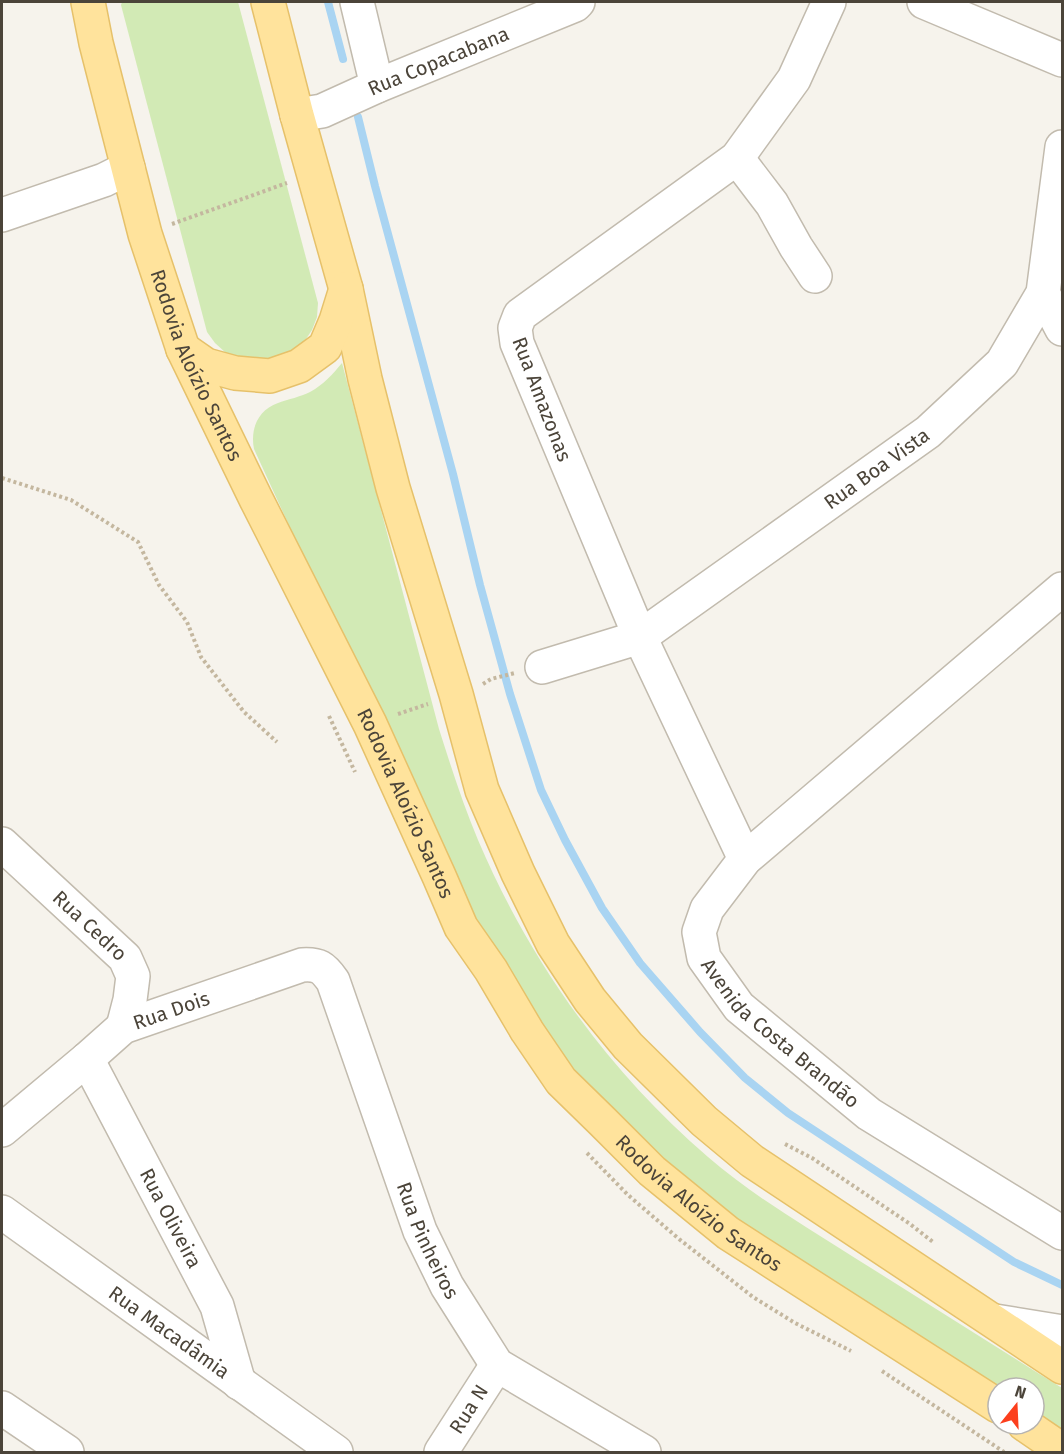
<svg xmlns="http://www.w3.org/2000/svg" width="1064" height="1454" font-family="'Fira Sans',sans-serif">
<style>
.green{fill:#d2eab5}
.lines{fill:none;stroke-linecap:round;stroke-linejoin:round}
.stream{stroke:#a9d4f2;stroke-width:8}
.minor-casing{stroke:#c2bbae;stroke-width:36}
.major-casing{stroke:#e6c16a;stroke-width:36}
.path{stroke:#c4b79f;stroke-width:4;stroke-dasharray:3 3;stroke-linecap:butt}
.minor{stroke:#fff;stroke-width:33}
.major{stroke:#ffe39c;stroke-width:33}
.labels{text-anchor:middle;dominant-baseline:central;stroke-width:4.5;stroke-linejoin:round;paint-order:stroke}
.street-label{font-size:20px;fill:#4b4439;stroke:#fff}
</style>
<rect width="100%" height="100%" fill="#f6f3ec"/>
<g class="green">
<path d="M 122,2 L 238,2 L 318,303 L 317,317 L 312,330 L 304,342 L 293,351 L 268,362 L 239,359 L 226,353 L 215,343 L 207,332 L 121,5 Z"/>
<path d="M 342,363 L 439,729 C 451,767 463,804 478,840 C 530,962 608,1071 708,1157 C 753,1196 805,1226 855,1258 C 924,1301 993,1345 1062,1388 L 1062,1430 L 1034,1412 L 1034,1388 L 998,1388 L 730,1220 L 603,1105 L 566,1060 L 500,963 L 454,878 L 387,739 L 254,449 C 250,429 258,410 278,403 C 289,399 300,397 310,392 C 323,385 333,374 342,363 Z"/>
</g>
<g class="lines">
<g class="stream">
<path d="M 328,2 L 343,59"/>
<path d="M 358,117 L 375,186 L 453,474 L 480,585 L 510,694 L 541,790 L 565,840 L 602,908 L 640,963 L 700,1032 L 745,1078 L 788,1113 L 1014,1262 L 1062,1285"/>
</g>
<g class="minor-casing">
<g id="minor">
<path d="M 357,2 L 377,86"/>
<path d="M 924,2 L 1062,60"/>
<path id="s1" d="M 297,115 L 322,111 L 377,86 L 575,5 L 578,2"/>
<path d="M 737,158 L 772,204 L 796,247 L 815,276"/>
<path d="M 2,215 L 104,180 L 128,168"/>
<path d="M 1043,293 L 1062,329"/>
<path id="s2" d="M 1062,589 L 745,859 L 707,909 L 699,932 L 704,958 L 739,1007 L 869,1114 L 1062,1233"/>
<path id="s3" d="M 542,667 L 640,637 L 928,432 L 1002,363 L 1043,293 L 1062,147"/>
<path id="s4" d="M 2,844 L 125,958 L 133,976 L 130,1000 L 123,1027"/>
<path d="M 745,859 L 640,637 L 517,343 L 515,328 L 520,315 L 737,158 L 794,79 L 829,2"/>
<path id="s5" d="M 87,1059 L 217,1306 L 239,1383"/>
<path id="s6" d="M 2,1130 L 87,1059 L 123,1027 L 302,965 C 319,964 323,967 333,981 L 420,1231 L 447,1286 L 497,1365 L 644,1452"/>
<path id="s7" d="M 2,1212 L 336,1452"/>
<path d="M 995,1321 L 1062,1332"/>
<path d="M 2,1408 L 67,1452"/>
<path id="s8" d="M 441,1452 L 497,1365"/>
</g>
</g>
<g class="major-casing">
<g id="major">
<path id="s9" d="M 88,2 L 96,43 L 145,234 L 183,349 L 256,499 L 370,724 L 439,876 L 461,927 L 491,970 L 527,1031 L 561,1081 L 602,1121 L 652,1171 L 728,1233 L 998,1406"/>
<path d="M 268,2 L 297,115 L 346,289 L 365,379 L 393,488 L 456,694 L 482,790 L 518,873 L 553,944 L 590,1000 L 628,1046 L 704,1121 L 752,1161 L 1062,1367"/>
<path d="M 183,349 L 206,365 L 235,373 L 270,376 L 299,366 L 325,347 L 336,321 L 346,289"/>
<path d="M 1024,1424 L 1062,1450"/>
</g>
</g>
<g class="path">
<path d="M 172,224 L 287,183"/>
<path d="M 2,478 L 71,500 L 138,542 L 159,585 L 187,622 L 201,657 L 244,712 L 277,742"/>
<path d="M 483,684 L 491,679 L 515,673"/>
<path d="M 398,714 L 428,704"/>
<path d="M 329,716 L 355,772"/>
<path d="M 785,1144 L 812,1158 L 910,1224 L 933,1242"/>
<path d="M 587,1153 L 628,1195 L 679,1239 L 753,1297 L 795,1323 L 851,1351"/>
<path d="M 882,1371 L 1004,1452"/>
</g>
<use href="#minor" class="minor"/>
<use href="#major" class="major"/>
</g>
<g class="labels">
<g class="street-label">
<text stroke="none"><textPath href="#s1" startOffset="152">Rua Copacabana</textPath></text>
<text stroke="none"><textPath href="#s9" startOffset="380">Rodovia Aloízio Santos</textPath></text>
<text transform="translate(542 399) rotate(69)">Rua Amazonas</text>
<text stroke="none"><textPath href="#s3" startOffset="393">Rua Boa Vista</textPath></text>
<text stroke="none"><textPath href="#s9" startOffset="866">Rodovia Aloízio Santos</textPath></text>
<text stroke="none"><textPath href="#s4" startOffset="120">Rua Cedro</textPath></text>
<text stroke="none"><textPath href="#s6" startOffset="210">Rua Dois</textPath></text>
<text stroke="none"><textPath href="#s2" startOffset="638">Avenida Costa Brandão</textPath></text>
<text stroke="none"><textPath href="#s9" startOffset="1370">Rodovia Aloízio Santos</textPath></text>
<text stroke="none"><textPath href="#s5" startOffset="180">Rua Oliveira</textPath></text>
<text stroke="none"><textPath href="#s6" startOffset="662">Rua Pinheiros</textPath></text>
<text stroke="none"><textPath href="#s7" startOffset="206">Rua Macadâmia</textPath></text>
<text stroke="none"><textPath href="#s8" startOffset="51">Rua N</textPath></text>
</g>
</g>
<rect width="1064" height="1454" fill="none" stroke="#4b4439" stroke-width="6"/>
<g transform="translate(1016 1406) rotate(18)"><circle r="28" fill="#ffffff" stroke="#b7b4b0" stroke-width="1.5"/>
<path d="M0-4.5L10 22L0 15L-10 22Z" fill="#fc3f1d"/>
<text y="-9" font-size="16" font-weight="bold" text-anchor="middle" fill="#4b4439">N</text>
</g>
</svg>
